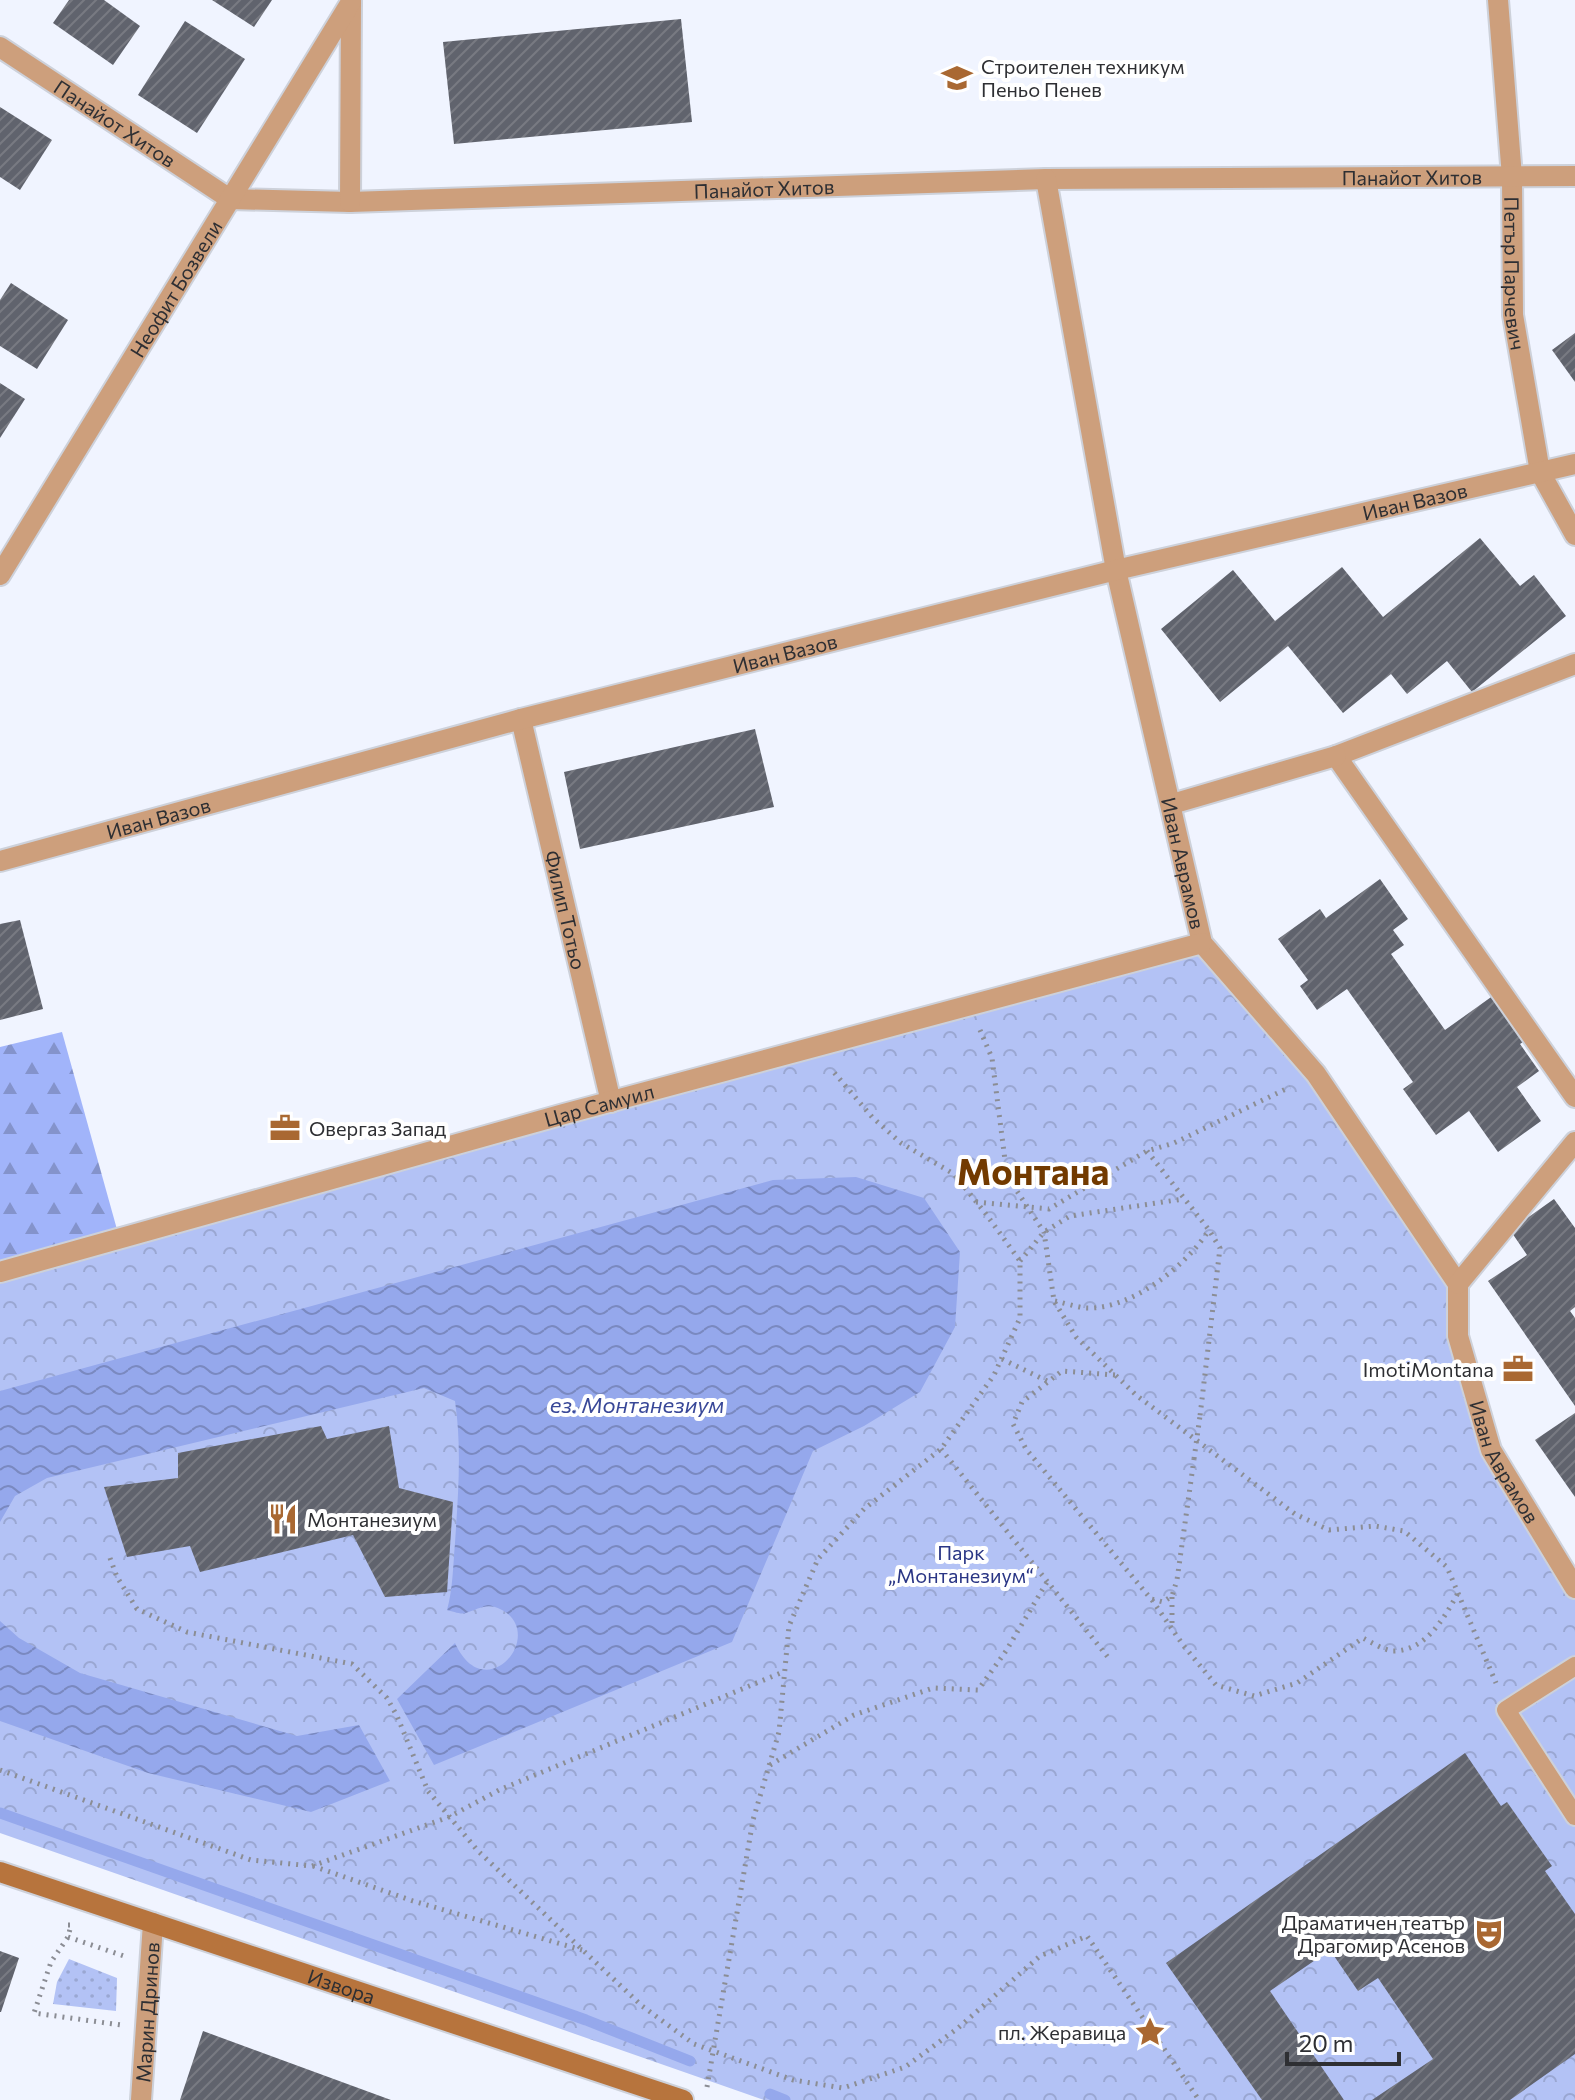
<svg xmlns="http://www.w3.org/2000/svg" width="1575" height="2100" font-family="Commissioner,sans-serif">
<style>
.grass{fill:url(#grass-dots)}
.forest{fill:url(#forest-firs)}
.park{fill:url(#park-crowns)}
.water{fill:url(#water-waves)}
.lines{fill:none;stroke-linecap:round;stroke-linejoin:round}
.stream{stroke:#95a8ec;stroke-width:11}
.building{fill:url(#building-hatch)}
.lane-casing{stroke:#cdd1da;stroke-width:22}
.street-casing{stroke:#cdd1da;stroke-width:24}
.secondary-casing{stroke:#cdd1da;stroke-width:24}
.path{stroke:#8b8d94;stroke-width:5;stroke-dasharray:2 6;stroke-linecap:butt}
.lane{stroke:#cd9f7c;stroke-width:18}
.street{stroke:#cd9f7c;stroke-width:20}
.secondary{stroke:#b7743d;stroke-width:20}
.path-bridge{stroke:#8b8d94;stroke-width:5;stroke-dasharray:2 6;stroke-linecap:butt}
.labels{text-anchor:middle;dominant-baseline:central;stroke-width:8;stroke-linejoin:round;paint-order:stroke}
.poi-label{font-size:20px;fill:#2e2f33;stroke:#fff;text-anchor:start}
.street-label{font-size:20px;fill:#2e2f33;stroke:#fff}
.park-label{font-size:20px;fill:#2a3685;stroke:#fff}
.water-label{font-size:22px;font-style:italic;fill:#394898;stroke:#fff}
.town-label{font-size:36px;font-weight:bold;fill:#723a00;stroke:#fff}
</style>
<defs>
<pattern id="grass-dots" width="8" height="8" patternUnits="userSpaceOnUse" patternTransform="scale(2)"><rect width="8" height="8" fill="#b3c2f5"/><path d="M2 2h.1M6 6h.1" fill="none" stroke="#9aa7d2" stroke-width="1.8" stroke-linecap="round"/></pattern>
<pattern id="forest-firs" width="22" height="20" patternUnits="userSpaceOnUse" patternTransform="scale(2)"><rect width="22" height="20" fill="#a1b4fa"/><path d="M5 1l3.5 6h-7zM16 11l3.5 6h-7z" fill="#8493cb"/></pattern>
<pattern id="park-crowns" width="20" height="18" patternUnits="userSpaceOnUse" patternTransform="scale(2)"><rect width="20" height="18" fill="#b3c2f5"/><path d="M2 6a3 3 0 1 1 6 0M12 15a3 3 0 1 1 6 0" fill="none" stroke="#9aa7d2"/></pattern>
<pattern id="water-waves" width="16" height="10" patternUnits="userSpaceOnUse" patternTransform="scale(2)"><rect width="16" height="10" fill="#95a8ec"/><path d="M0 5q4-4 8 0t8 0" fill="none" stroke="#7a89c0"/></pattern>
<pattern id="building-hatch" width="6" height="6" patternUnits="userSpaceOnUse" patternTransform="scale(2)"><rect width="6" height="6" fill="#60636d"/><path d="M-1 1l2-2M0 6l6-6M5 7l2-2" fill="none" stroke="#787a82"/></pattern>
</defs>
<rect width="100%" height="100%" fill="#f0f4ff"/>
<path class="grass" d="M 69,1959 L 117,1978 L 116,2011 L 53,2004 L 57,1982 Z"/>
<path class="forest" d="M 62,1032 L 118,1233 L 0,1263 L 0,1047 Z"/>
<path class="park" d="M 1202,943 L 1316,1075 L 1458,1284 L 1458,1336 L 1491,1449 L 1575,1588 L 1575,2100 L 764,2100 L 0,1833 L 0,1279 Z"/>
<g class="water">
<path d="M 856,1177 L 924,1198 L 960,1252 L 955,1327 L 920,1392 L 864,1426 L 813,1451 L 732,1642 L 434,1765 L 397,1699 L 455,1643 C 485,1709 547,1635 502,1610 C 487,1602 479,1609 466,1613 C 461,1615 452,1611 447,1610 C 453,1588 453,1565 455,1543 C 458,1496 462,1448 455,1401 L 424,1388 L 47,1478 L 15,1496 L 0,1522 L 0,1391 L 773,1180 Z"/>
<path d="M 0,1621 L 19,1638 L 80,1673 L 297,1736 L 359,1725 L 390,1781 L 311,1812 L 148,1773 L 0,1721 Z"/>
</g>
<g class="lines">
<g class="stream">
<path d="M 0,1813 L 586,2020 L 690,2061"/>
<path d="M 770,2094 L 785,2100"/>
</g>
</g>
<g class="building">
<path d="M 69,0 L 104,0 L 140,26 L 113,65 L 53,23 Z"/>
<path d="M 212,0 L 272,0 L 254,27 Z"/>
<path d="M 681,19 L 692,122 L 454,144 L 443,42 Z"/>
<path d="M 185,21 L 245,59 L 197,133 L 138,95 Z"/>
<path d="M 0,107 L 52,140 L 20,190 L 0,177 Z"/>
<path d="M 11,283 L 68,320 L 37,369 L 0,346 L 0,300 Z"/>
<path d="M 1575,333 L 1575,382 L 1552,350 Z"/>
<path d="M 0,383 L 25,399 L 0,438 Z"/>
<path d="M 1480,538 L 1520,586 L 1534,575 L 1566,616 L 1472,692 L 1447,661 L 1407,694 L 1391,674 L 1343,713 L 1288,646 L 1220,702 L 1161,629 L 1233,570 L 1275,621 L 1342,567 L 1383,617 Z"/>
<path d="M 755,729 L 774,807 L 580,849 L 564,772 Z"/>
<path d="M 1380,879 L 1408,919 L 1393,930 L 1404,945 L 1391,954 L 1445,1030 L 1494,995 L 1526,1040 L 1520,1044 L 1539,1071 L 1517,1087 L 1541,1121 L 1498,1152 L 1469,1111 L 1436,1135 L 1403,1089 L 1413,1082 L 1347,989 L 1317,1010 L 1300,986 L 1308,980 L 1278,939 L 1320,909 L 1326,918 Z"/>
<path d="M 20,920 L 43,1009 L 0,1020 L 0,924 Z"/>
<path d="M 1554,1199 L 1575,1228 L 1575,1307 L 1570,1311 L 1575,1318 L 1575,1406 L 1488,1281 L 1527,1255 L 1510,1230 Z"/>
<path d="M 1575,1413 L 1575,1497 L 1535,1440 Z"/>
<path d="M 321,1426 L 327,1439 L 389,1426 L 399,1488 L 453,1502 L 447,1592 L 385,1597 L 353,1535 L 200,1572 L 190,1546 L 127,1557 L 104,1487 L 178,1478 L 178,1453 Z"/>
<path d="M 1465,1753 L 1501,1806 L 1507,1802 L 1552,1866 L 1545,1871 L 1575,1914 L 1575,2054 L 1510,2100 L 1372,2100 L 1433,2059 L 1378,1978 L 1358,1991 L 1330,1950 L 1270,1991 L 1344,2100 L 1262,2100 L 1166,1963 Z"/>
<path d="M 0,1951 L 19,1958 L 1,2012 L 0,2012 Z"/>
<path d="M 203,2031 L 391,2100 L 180,2100 Z"/>
</g>
<g class="lines">
<g class="lane-casing">
<path id="lane" d="M 1575,1666 L 1506,1710 L 1575,1816"/>
</g>
<g class="street-casing">
<g id="street">
<path id="s1" d="M 1498,0 L 1512,177 L 1513,315 L 1540,472 L 1575,535"/>
<path id="s2" d="M 0,47 L 230,199 L 350,202 L 1046,179 L 1575,176"/>
<path id="s3" d="M 1046,179 L 1116,570 L 1202,943 L 1316,1074 L 1458,1284 L 1458,1336 L 1491,1450 L 1575,1588"/>
<path d="M 350,202 L 351,2"/>
<path id="s4" d="M 0,575 L 351,2"/>
<path d="M 1575,664 L 1336,756 L 1575,1097"/>
<path id="s5" d="M 521,719 L 611,1102"/>
<path d="M 1172,804 L 1336,756"/>
<path id="s6" d="M 0,861 L 521,719 L 1116,570 L 1575,464"/>
<path id="s7" d="M 0,1272 L 564,1114 L 1202,943"/>
<path d="M 1458,1284 L 1575,1142"/>
<path id="s8" d="M 141,2100 L 153,1923"/>
</g>
</g>
<g class="secondary-casing">
<g id="secondary">
<path id="s9" d="M 0,1872 L 683,2100"/>
</g>
</g>
<g class="path">
<path d="M 980,1030 L 992,1058 L 1007,1176 L 1044,1232 L 1054,1301 L 1076,1337 L 1136,1395 L 1295,1514 L 1329,1530 L 1375,1526 L 1404,1531 L 1447,1567 L 1496,1683"/>
<path d="M 1147,1151 L 1209,1230 L 1220,1248 L 1200,1416"/>
<path d="M 976,1202 L 1049,1209 L 1147,1151 L 1174,1143 L 1290,1087"/>
<path d="M 1020,1261 L 1044,1232 L 1070,1216 L 1183,1199"/>
<path d="M 1055,1301 C 1065,1303 1076,1307 1086,1308 C 1131,1310 1186,1266 1209,1230"/>
<path d="M 1002,1359 L 1047,1381"/>
<path d="M 1115,1375 L 1062,1371 L 1022,1402 L 1013,1424 L 1026,1449 L 1151,1599 L 1163,1602 L 1172,1596 L 1177,1580 L 1194,1459"/>
<path d="M 941,1449 L 1111,1661"/>
<path d="M 110,1558 L 117,1577 L 137,1609 L 187,1632 L 352,1664 L 387,1698 L 397,1716 L 428,1791 L 478,1851 L 642,2006 L 694,2044 L 793,2080 L 843,2088 L 905,2067 L 958,2028 L 1040,1956 L 1087,1936 L 1199,2100"/>
<path d="M 1172,1597 L 1172,1627"/>
<path d="M 1152,1600 L 1183,1645 L 1216,1685 L 1254,1696 L 1297,1683 L 1363,1638 C 1371,1642 1383,1650 1393,1651 C 1426,1651 1444,1618 1458,1593"/>
<path d="M 770,1765 L 854,1715 L 933,1688 L 978,1690 L 1006,1651 L 1047,1582"/>
<path d="M 0,1770 L 251,1860 L 312,1866 L 449,1817 L 499,1790 L 783,1672"/>
<path d="M 313,1866 L 413,1901 L 582,1950"/>
<path d="M 68,1925 L 71,1925 L 68,1937 L 51,1962 L 34,2013 L 121,2025"/>
<path d="M 68,1937 L 124,1956"/>
<path d="M 707,2087 L 753,1820 L 779,1732 L 789,1626 L 818,1559 L 864,1509 L 941,1449 L 994,1375 L 1020,1318 L 1020,1261 L 986,1214 L 954,1174 L 901,1143 L 872,1117 L 832,1070"/>
</g>
<use href="#lane" class="lane"/>
<use href="#street" class="street"/>
<use href="#secondary" class="secondary"/>
<path class="path-bridge" d="M 1194,1459 L 1200,1416"/>
</g>
<defs>
<g id="school-bare" transform="scale(2.4)"><path d="M0-5L7-2L0 1L-7-2ZM-4 1L0 2.5L4 1V4Q0 6-4 4Z" fill="#a96832" stroke="#fff" stroke-width="2.5" paint-order="stroke"/></g>
<g id="office-bare" transform="scale(2.4)"><path d="M-6-3h4V-5.5h4V-3h4V5H-6ZM-1-4.5V-3h2v-1.5ZM-6 0V1H6V0Z" fill="#a96832" stroke="#fff" stroke-width="2.5" paint-order="stroke"/></g>
<g id="restaurant-bare" transform="scale(2.4)"><path d="M-5-6h1v4h1v-4h1v4h1v-4h1v5L-1.5 .5V6h-2V.5L-5-1ZM5-6V6H3V1.5H1.5Q1.5-4 5-6Z" fill="#a96832" stroke="#fff" stroke-width="2.5" paint-order="stroke"/></g>
<g id="theatre-bare" transform="scale(2.4)"><path d="M-5-5.5Q0-4 5-5.5V0Q5 5 0 6Q-5 5-5 0ZM-3.3-2.5H-1v1.5H-3.3ZM1-2.5H3.3v1.5H1ZM-2.8 1Q0 5.5 2.8 1Z" fill="#a96832" stroke="#fff" stroke-width="2.5" paint-order="stroke"/></g>
<g id="sight-bare" transform="scale(2.4)"><path d="M0-6L1.8-2.2L6-1.7L2.9 1.2L3.7 5.4L0 3.3L-3.7 5.4L-2.9 1.2L-6-1.7L-1.8-2.2Z" fill="#a96832" stroke="#fff" stroke-width="2.5" paint-order="stroke"/></g>
</defs>
<g fill-rule="evenodd">
<use href="#school-bare" x="957" y="78"/>
<use href="#office-bare" x="285" y="1128"/>
<use href="#office-bare" x="1518" y="1369"/>
<use href="#restaurant-bare" x="283" y="1519"/>
<use href="#theatre-bare" x="1489" y="1934"/>
<use href="#sight-bare" x="1150" y="2032"/>
</g>
<g class="labels">
<g class="poi-label">
<text x="981" y="66">Строителен техникум<tspan x="981" dy="23">Пеньо Пенев</tspan></text>
<text x="309" y="1128">Овергаз Запад</text>
<text x="1494" y="1369" text-anchor="end">ImotiMontana</text>
<text x="307" y="1519">Монтанезиум</text>
<text x="1465" y="1922" text-anchor="end">Драматичен театър<tspan x="1465" dy="23">Драгомир Асенов</tspan></text>
<text x="1126" y="2032" text-anchor="end">пл. Жеравица</text>
</g>
<g class="street-label">
<text stroke="none"><textPath href="#s2" startOffset="138">Панайот Хитов</textPath></text>
<text stroke="none"><textPath href="#s2" startOffset="1458">Панайот Хитов</textPath></text>
<text stroke="none"><textPath href="#s2" startOffset="810">Панайот Хитов</textPath></text>
<text stroke="none"><textPath href="#s1" startOffset="274">Петър Парчевич</textPath></text>
<text stroke="none"><textPath href="#s4" startOffset="336">Неофит Бозвели</textPath></text>
<text stroke="none"><textPath href="#s6" startOffset="1460">Иван Вазов</textPath></text>
<text stroke="none"><textPath href="#s6" startOffset="812">Иван Вазов</textPath></text>
<text stroke="none"><textPath href="#s6" startOffset="164">Иван Вазов</textPath></text>
<text stroke="none"><textPath href="#s3" startOffset="698">Иван Аврамов</textPath></text>
<text stroke="none"><textPath href="#s5" startOffset="196">Филип Тотьо</textPath></text>
<text stroke="none"><textPath href="#s7" startOffset="622">Цар Самуил</textPath></text>
<text stroke="none"><textPath href="#s3" startOffset="1394">Иван Аврамов</textPath></text>
<text stroke="none"><textPath href="#s9" startOffset="360">Извора</textPath></text>
<text stroke="none"><textPath href="#s8" startOffset="88">Марин Дринов</textPath></text>
</g>
<g class="park-label">
<text x="961" y="1552">Парк<tspan x="961" dy="23">„Монтанезиум“</tspan></text>
</g>
<g class="water-label">
<text x="637" y="1404">ез. Монтанезиум</text>
</g>
<g class="town-label">
<text x="1033" y="1170">Монтана</text>
</g>
</g>
<path d="M1287 2052v12h112v-12" fill="none" stroke="#2e2f33" stroke-width="4"/>
<text x="1299" y="2052" font-size="24" fill="#2e2f33" stroke="#ffffff" stroke-width="6" paint-order="stroke">20 m</text>
</svg>
